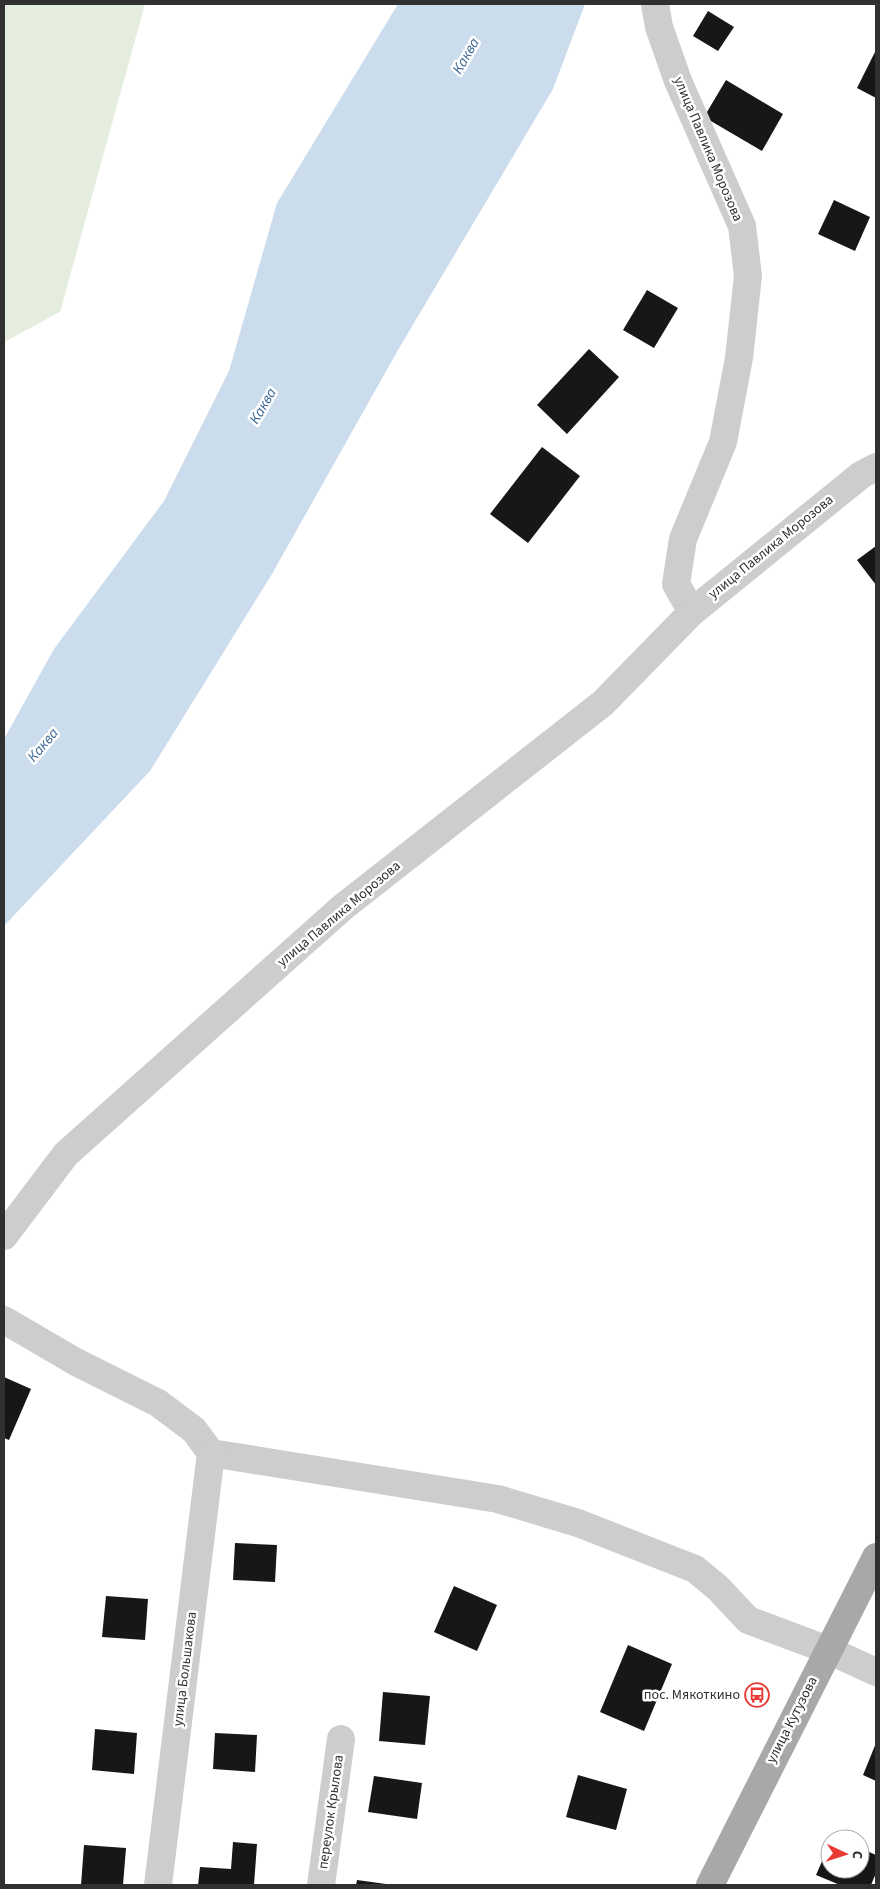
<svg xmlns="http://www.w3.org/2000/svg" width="880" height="1889" font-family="'Source Sans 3',sans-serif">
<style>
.green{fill:#e5eddf}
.water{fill:#cbdced}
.building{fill:#171717}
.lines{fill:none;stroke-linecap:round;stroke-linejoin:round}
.minor{stroke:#cdcdcd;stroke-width:28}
.major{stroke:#a8a8a8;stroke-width:28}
.labels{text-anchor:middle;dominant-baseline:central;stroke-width:5;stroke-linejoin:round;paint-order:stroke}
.street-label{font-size:14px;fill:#303030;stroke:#fff}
.poi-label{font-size:14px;fill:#303030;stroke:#fff;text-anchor:end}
.water-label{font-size:15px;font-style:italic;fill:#3c6894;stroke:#fff}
</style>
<rect width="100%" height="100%" fill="#fff"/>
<path class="green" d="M 4,4 L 145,4 L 60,312 L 4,342 Z"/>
<path class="water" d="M 398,4 L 585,4 L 553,89 L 398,350 L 272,574 L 150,771 L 4,926 L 4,739 L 54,649 L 164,501 L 229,371 L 277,203 Z"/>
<g class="building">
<path d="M 708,11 L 734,27 L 718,51 L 693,36 Z"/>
<path d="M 876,50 L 876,98 L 857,88 Z"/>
<path d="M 726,80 L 783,114 L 762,151 L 704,117 Z"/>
<path d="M 834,200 L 870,217 L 855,251 L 818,234 Z"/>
<path d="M 647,290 L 678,308 L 654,348 L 623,330 Z"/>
<path d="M 589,349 L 619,377 L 567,434 L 537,405 Z"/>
<path d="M 542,447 L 580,476 L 528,543 L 490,514 Z"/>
<path d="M 876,546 L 876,585 L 857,560 Z"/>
<path d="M 4,1377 L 31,1389 L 9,1440 L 4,1438 Z"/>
<path d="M 235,1543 L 277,1545 L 275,1582 L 233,1580 Z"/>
<path d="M 454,1586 L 497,1605 L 477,1651 L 434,1632 Z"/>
<path d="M 106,1596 L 148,1599 L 145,1640 L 102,1637 Z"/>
<path d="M 628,1645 L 672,1664 L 644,1731 L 600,1712 Z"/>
<path d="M 383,1692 L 430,1696 L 425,1745 L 379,1741 Z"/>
<path d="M 95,1729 L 137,1733 L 134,1774 L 92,1770 Z"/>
<path d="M 215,1733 L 257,1735 L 255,1772 L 213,1769 Z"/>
<path d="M 876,1743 L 876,1781 L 863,1775 Z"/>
<path d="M 578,1775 L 627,1789 L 616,1830 L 566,1817 Z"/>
<path d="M 374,1776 L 422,1783 L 417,1819 L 368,1812 Z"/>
<path d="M 233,1842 L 257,1844 L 254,1885 L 198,1885 L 200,1867 L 231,1869 Z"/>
<path d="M 830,1843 L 830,1869 L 860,1869 L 860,1848 L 876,1855 L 876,1873 L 871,1885 L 840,1885 L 816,1875 Z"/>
<path d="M 84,1845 L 126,1848 L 123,1885 L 81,1885 Z"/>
<path d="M 357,1880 L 386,1884 L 386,1885 L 356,1885 Z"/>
</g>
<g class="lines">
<g class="minor">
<path d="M 655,4 L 659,27 L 678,81 L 742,226 L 748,276 L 739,358 L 723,442 L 683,539 L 676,584 L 692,612"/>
<path d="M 4,1236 L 66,1154 L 343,907 L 603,703 L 692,612 L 861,475 L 876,467"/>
<path d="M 4,1320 L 76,1362 L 158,1403 L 194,1430 L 211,1453 L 498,1499 L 578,1523 L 695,1569 L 718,1588 L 748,1620 L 828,1650 L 876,1672"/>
<path d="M 158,1885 L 211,1453"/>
<path d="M 321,1885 L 341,1739"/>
</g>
<path class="major" d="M 710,1885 L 876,1557"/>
</g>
<defs>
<g id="bus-ring" transform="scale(1.25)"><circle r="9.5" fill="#fff" stroke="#e83932" stroke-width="1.5"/><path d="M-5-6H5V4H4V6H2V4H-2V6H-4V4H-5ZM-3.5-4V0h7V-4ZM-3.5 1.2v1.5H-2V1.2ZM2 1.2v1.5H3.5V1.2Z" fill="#e83932"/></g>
</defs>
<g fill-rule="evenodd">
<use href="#bus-ring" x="757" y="1695"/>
</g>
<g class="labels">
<g class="street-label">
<text transform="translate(708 149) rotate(67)">улица Павлика Морозова</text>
<text transform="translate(771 547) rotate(-39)">улица Павлика Морозова</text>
<text transform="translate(339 914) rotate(-40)">улица Павлика Морозова</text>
<text transform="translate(185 1669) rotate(-83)">улица Большакова</text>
<text transform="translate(792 1720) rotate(-63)">улица Кутузова</text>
<text transform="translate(331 1812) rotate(-82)">переулок Крылова</text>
</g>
<g class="poi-label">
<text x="740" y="1695">пос. Мякоткино</text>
</g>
<g class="water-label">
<text transform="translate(466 56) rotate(-60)">Каква</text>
<text transform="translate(263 406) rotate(-60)">Каква</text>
<text transform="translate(43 745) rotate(-50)">Каква</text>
</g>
</g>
<rect width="880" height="1889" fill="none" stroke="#303030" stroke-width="10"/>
<g transform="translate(845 1854) rotate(94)"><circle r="24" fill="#ffffff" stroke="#acacac"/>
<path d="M0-4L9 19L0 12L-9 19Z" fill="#e83932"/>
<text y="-8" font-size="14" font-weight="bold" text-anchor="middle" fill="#303030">С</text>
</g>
</svg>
